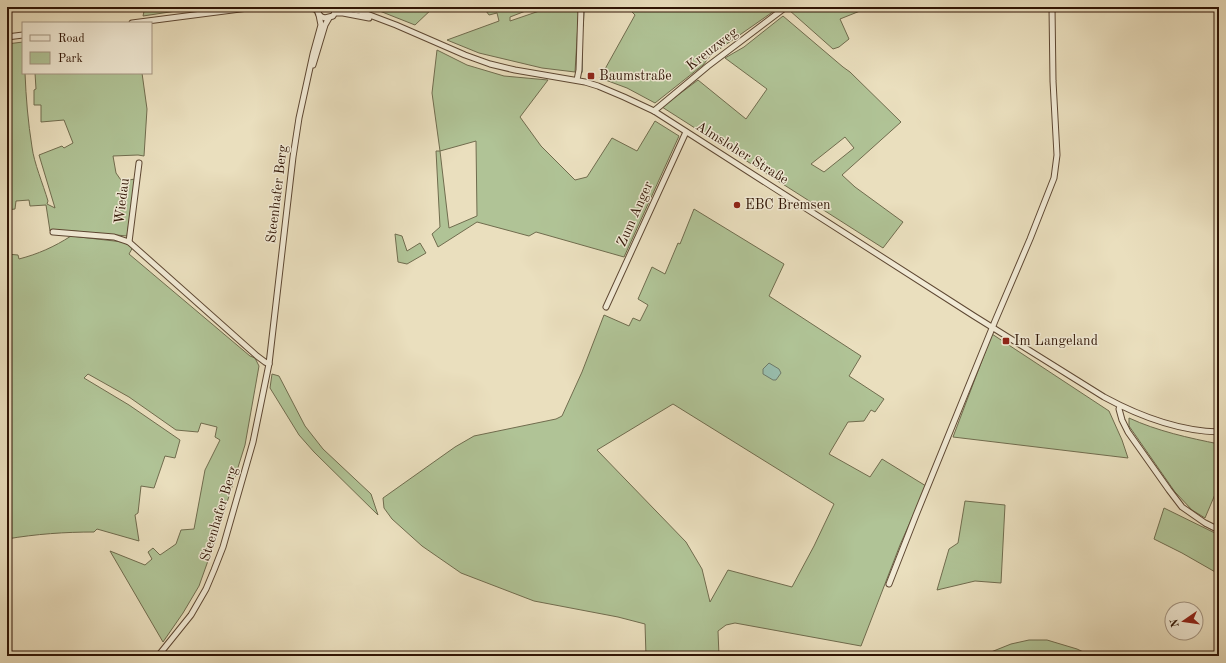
<svg xmlns="http://www.w3.org/2000/svg" width="1226" height="663" font-family="'Old Standard TT',serif">
<style>
.green{fill:#b0c396;stroke:#706c4e;fill-rule:evenodd}
.water{fill:#98bdad;stroke:#6e7a6a}
.lines{fill:none;stroke-linecap:round;stroke-linejoin:round}
.stream{stroke:#6e7a6a;stroke-width:1.5}
.minor-casing{stroke:#5e4833;stroke-width:7}
.minor{stroke:#f1ead5;stroke-width:5}
.poi-dot{fill:#8f2418;stroke:#f1ead5;stroke-width:1.5}
.labels{text-anchor:middle;dominant-baseline:central;stroke-width:3;stroke-linejoin:round;paint-order:stroke}
.street-label{font-size:14px;fill:#301505;stroke:#f1ead5}
.poi-label{font-size:14px;fill:#301505;stroke:#f1ead5;text-anchor:start}
</style>
<rect width="100%" height="100%" fill="#eadfbe"/>
<filter id="stains"><feTurbulence type="fractalNoise" baseFrequency=".005" numOctaves="4"/><feColorMatrix values="0 0 0 0 .2 0 0 0 0 .09 0 0 0 0 .02 0 0 0 .5 -.17"/></filter>
<radialGradient id="worn" r=".72"><stop offset=".6" stop-color="#630" stop-opacity="0"/><stop offset="1" stop-color="#630" stop-opacity=".3"/></radialGradient>
<g class="green">
<path d="M 145,7 L 203,7 L 143,16 Z"/>
<path d="M 364,7 L 434,7 L 415,25 L 372,8 Z"/>
<path d="M 483,7 L 536,7 L 510,17 L 510,21 L 551,7 L 579,7 L 575,72 L 542,68 L 479,53 L 447,40 L 499,21 L 497,13 L 489,15 Z"/>
<path d="M 631,7 L 770,7 L 774,11 L 711,55 L 703,65 L 655,103 L 627,88 L 600,78 L 635,15 L 630,10 Z"/>
<path d="M 793,7 L 870,7 L 840,19 L 849,39 L 839,47 L 833,49 L 789,10 Z"/>
<path d="M 783,16 L 843,67 L 850,72 L 901,122 L 842,175 L 855,187 L 903,222 L 883,248 L 662,107 L 698,80 L 746,119 L 767,89 L 725,58 L 744,47 ZM 845,137 L 854,148 L 824,172 L 811,164 Z"/>
<path d="M 23,42 L 23,73 L 25,73 C 26,98 28,122 32,147 C 34,163 43,184 48,201 L 47,204 L 55,208 L 39,155 L 62,146 L 64,148 L 73,143 L 64,120 L 41,122 L 41,105 L 34,105 L 34,90 L 36,89 L 35,73 L 142,73 L 147,109 L 144,156 L 138,155 L 113,156 L 116,173 L 123,183 L 129,180 L 135,179 L 127,236 L 74,231 L 50,231 L 46,205 L 30,206 L 29,200 L 16,201 L 15,209 L 7,210 L 7,44 Z"/>
<path d="M 437,50 L 467,65 L 504,76 L 548,80 L 520,117 L 541,146 L 575,180 L 587,177 L 612,138 L 637,151 L 655,121 L 679,136 L 624,257 L 536,232 L 529,236 L 477,222 L 438,247 L 432,234 L 440,227 L 436,151 L 440,151 L 432,93 ZM 476,141 L 477,216 L 449,228 L 440,151 Z"/>
<path d="M 694,209 L 784,264 L 769,296 L 861,356 L 849,376 L 884,399 L 875,412 L 871,410 L 864,421 L 848,422 L 829,454 L 870,477 L 882,459 L 926,486 L 900,545 L 861,646 L 735,623 L 726,625 L 718,631 L 719,656 L 646,656 L 645,624 L 618,617 L 534,601 L 461,573 L 422,546 L 392,519 L 384,508 L 383,498 L 455,447 L 474,436 L 556,419 L 562,416 L 582,372 L 604,315 L 629,326 L 633,318 L 640,321 L 648,305 L 638,299 L 652,267 L 665,274 L 678,243 L 680,244 ZM 673,404 L 834,504 L 814,546 L 792,587 L 728,570 L 710,602 L 702,569 L 686,542 L 597,450 Z"/>
<path d="M 395,234 L 402,236 L 407,251 L 420,243 L 426,253 L 407,264 L 398,262 Z"/>
<path d="M 71,236 L 123,242 L 133,247 L 129,254 L 250,356 L 255,358 L 259,366 L 245,445 L 214,544 L 199,586 L 183,613 L 163,642 L 110,551 L 145,565 L 152,559 L 148,552 L 153,548 L 160,555 L 176,544 L 181,530 L 194,529 L 205,470 L 220,440 L 215,437 L 217,427 L 201,423 L 198,432 L 176,430 L 129,397 L 88,374 L 84,378 L 129,405 L 180,440 L 175,458 L 165,456 L 154,488 L 141,486 L 138,513 L 135,515 L 139,541 L 97,529 L 94,532 C 65,532 36,534 7,539 L 7,254 L 18,255 L 19,259 C 38,254 54,247 71,236 Z"/>
<path d="M 992,334 L 1109,411 L 1122,440 L 1128,458 L 953,437 Z"/>
<path d="M 272,374 L 279,376 L 305,426 L 323,449 L 371,494 L 378,515 L 314,452 L 299,435 L 270,388 Z"/>
<path d="M 1129,418 C 1157,431 1189,438 1219,444 L 1219,485 L 1205,518 L 1192,510 L 1175,492 L 1129,426 Z"/>
<path d="M 965,501 L 1005,505 L 1001,583 L 975,581 L 937,590 L 949,549 L 958,543 Z"/>
<path d="M 1164,508 L 1219,535 L 1219,570 L 1217,573 L 1182,553 L 1154,539 Z"/>
<path d="M 1029,640 L 1047,640 L 1077,649 L 1092,656 L 981,656 L 1011,644 Z"/>
</g>
<path class="water" d="M 769,363 L 779,369 L 781,373 L 776,380 L 773,380 L 763,374 L 763,369 Z"/>
<g class="lines">
<g class="stream">
<path d="M 583,26 L 584,9"/>
<path d="M 582,72 L 582,56"/>
</g>
<g class="minor-casing">
<g id="minor">
<path d="M 309,7 L 317,10"/>
<path d="M 317,7 C 317,13 319,17 325,18 L 333,16 L 336,10"/>
<path d="M 338,7 L 359,11 L 396,25 L 465,55 L 490,64 L 515,70 L 585,82 L 598,86 L 624,97 L 654,111 L 974,316 L 1104,397 C 1139,416 1178,431 1219,432"/>
<path d="M 335,13 L 343,13 L 369,18"/>
<path d="M 132,23 L 256,7"/>
<path d="M 7,37 L 23,35"/>
<path d="M 313,65 L 325,25 L 329,18"/>
<path d="M 577,80 L 579,70 L 581,7"/>
<path d="M 654,111 L 708,66 L 786,7"/>
<path d="M 53,232 L 114,237 L 129,242 L 257,356 L 265,362 L 269,364"/>
<path d="M 129,242 L 139,163"/>
<path d="M 606,307 L 686,132"/>
<path d="M 1120,406 L 1119,409 L 1122,420 L 1128,432 L 1169,490 L 1182,507 L 1205,523 L 1219,530"/>
<path d="M 889,584 L 916,515 L 995,321 L 1030,239 L 1054,178 L 1057,155 L 1053,81 L 1052,7"/>
<path d="M 158,656 L 191,615 L 206,589 L 214,570 L 223,547 L 253,442 L 269,364 L 293,157 L 299,118 L 313,54 L 321,25 L 319,15"/>
</g>
</g>
<use href="#minor" class="minor"/>
</g>
<g class="poi-dot">
<rect x="587" y="72" width="8" height="8" rx="2"/>
<circle cx="737" cy="205" r="4"/>
<rect x="1002" y="337" width="8" height="8" rx="2"/>
</g>
<g class="labels">
<g class="street-label">
<text transform="translate(712 49) rotate(-38)">Kreuzweg</text>
<text transform="translate(742 153) rotate(32)">Almsloher Straße</text>
<text transform="translate(277 194) rotate(-83)">Steenhafer Berg</text>
<text transform="translate(122 201) rotate(-83)">Wiedau</text>
<text transform="translate(635 214) rotate(-66)">Zum Anger</text>
<text transform="translate(219 514) rotate(-73)">Steenhafer Berg</text>
</g>
<g class="poi-label">
<text x="599" y="76">Baumstraße</text>
<text x="745" y="205">EBC Bremsen</text>
<text x="1014" y="341">Im Langeland</text>
</g>
</g>
<rect width="1226" height="663" fill="none" stroke="#eadfbe" stroke-width="24"/>
<rect x="8" y="8" width="1210" height="647" fill="none" stroke="#301505" stroke-width="2"/>
<rect x="12" y="12" width="1202" height="639" fill="none" stroke="#301505"/>
<rect x="22" y="22" width="130" height="52" fill="#f1ead5" stroke="#a49582"/>
<rect x="30" y="35" width="20" height="6" fill="#f1ead5" stroke="#a49582"/>
<text x="58" y="42" font-size="12" fill="#301505">Road</text>
<rect x="30" y="52" width="20" height="12" fill="#b0c396" stroke="#a49582"/>
<text x="58" y="62" font-size="12" fill="#301505">Park</text>
<g transform="translate(1184 621) rotate(257)"><circle r="19" fill="#f1ead5" stroke="#a49582"/>
<path d="M0-3L7 15L0 10L-7 15Z" fill="#8f2418"/>
<text y="-6" font-size="11" font-weight="bold" text-anchor="middle" fill="#301505">N</text>
</g>
<rect width="100%" height="100%" filter="url(#stains)"/>
<rect width="100%" height="100%" fill="url(#worn)"/>
</svg>
